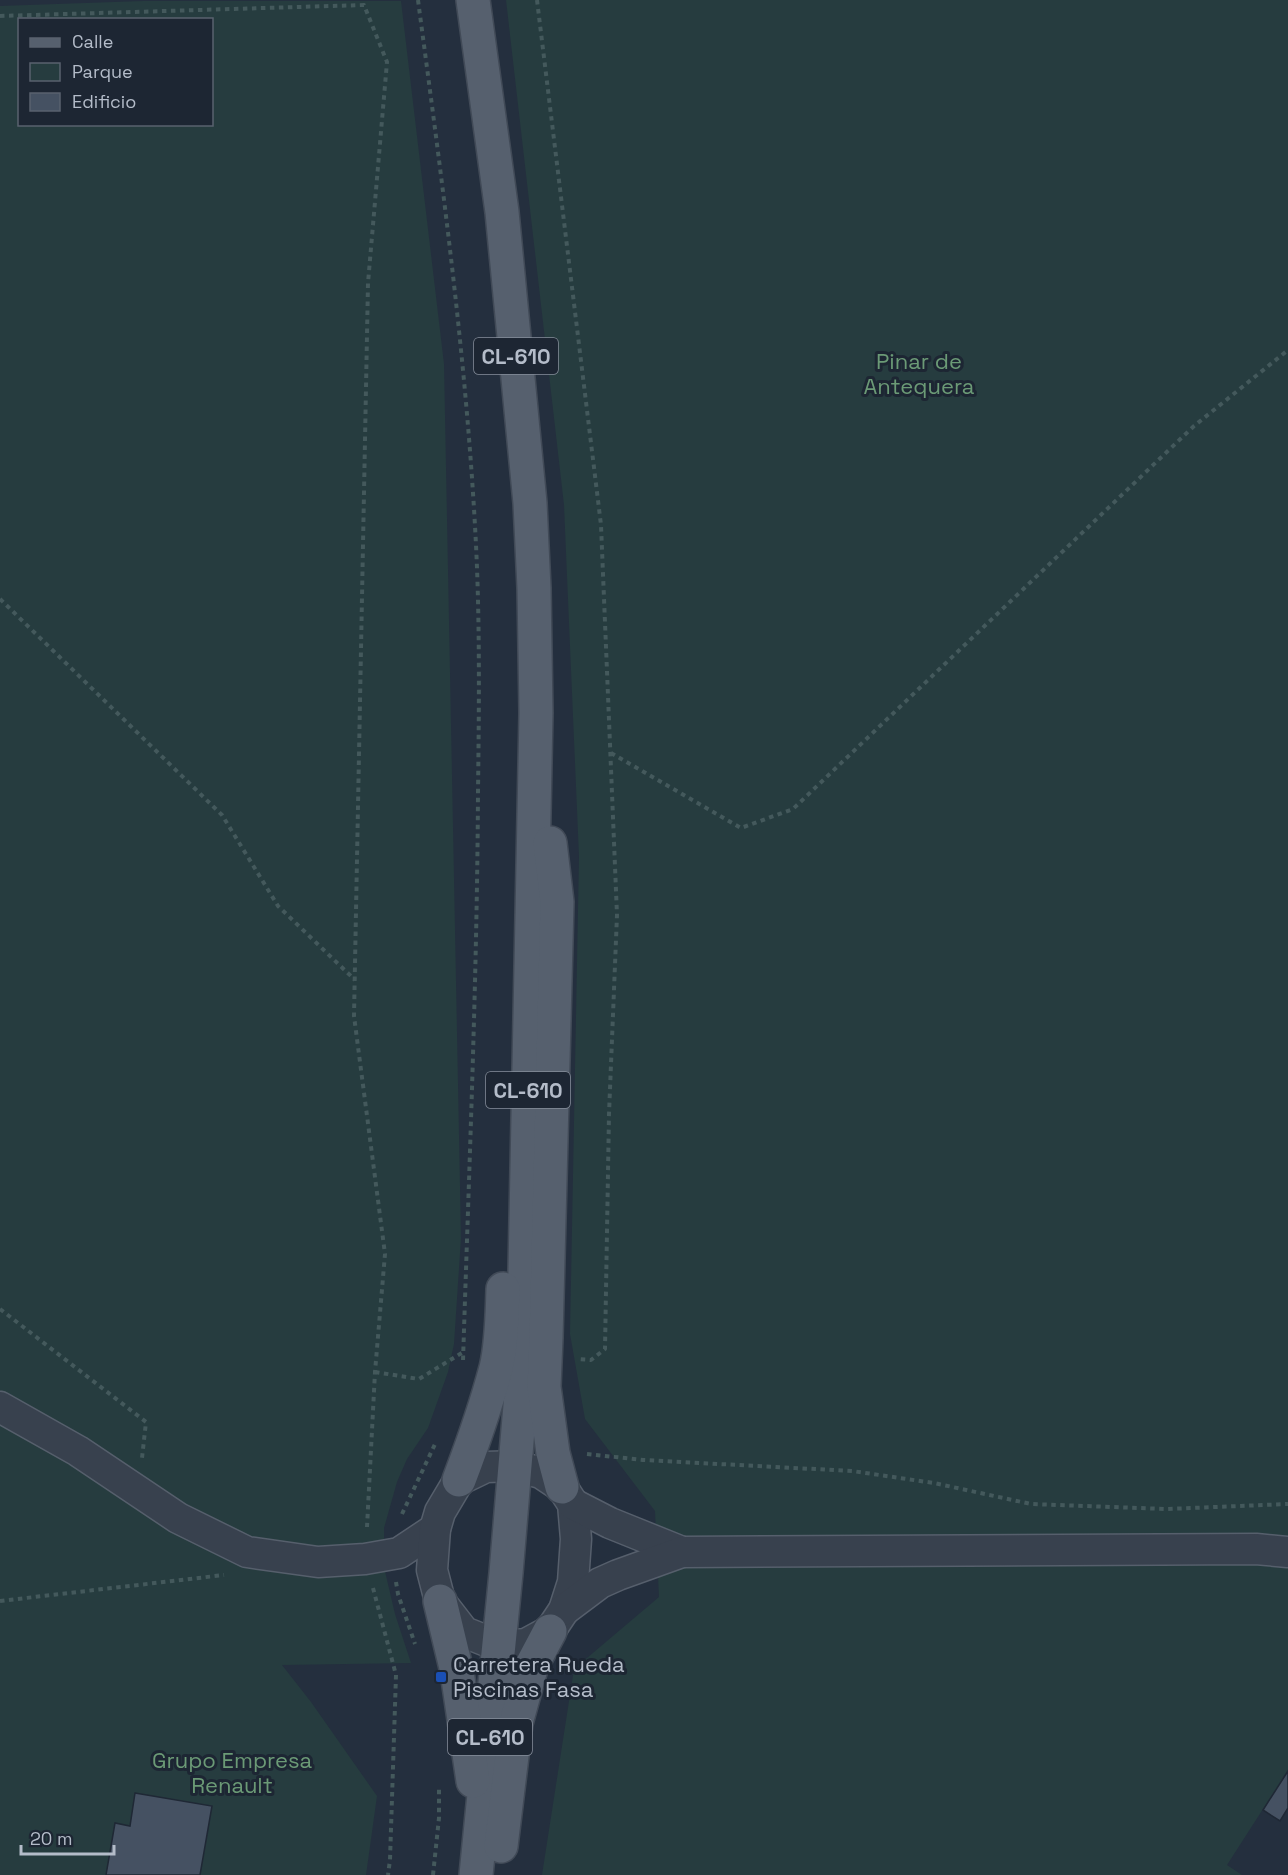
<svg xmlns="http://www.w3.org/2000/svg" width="1288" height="1875" font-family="'Space Grotesk',sans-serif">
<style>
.green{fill:#263c3f;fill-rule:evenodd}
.building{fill:#455162;stroke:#1f2835;stroke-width:1.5}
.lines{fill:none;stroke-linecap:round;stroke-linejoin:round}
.tertiary-casing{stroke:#565f6c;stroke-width:33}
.primary-casing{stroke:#414a57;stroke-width:36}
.path{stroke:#44595c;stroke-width:4;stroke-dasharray:4.5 4.5;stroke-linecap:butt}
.tertiary{stroke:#38414e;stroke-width:30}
.primary{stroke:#56606e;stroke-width:33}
.transit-dot{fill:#1a4fb4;stroke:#1d2633;stroke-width:2}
.labels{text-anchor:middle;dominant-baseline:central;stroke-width:6;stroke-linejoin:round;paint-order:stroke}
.shield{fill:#1d2633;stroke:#878f9c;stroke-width:1.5}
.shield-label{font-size:21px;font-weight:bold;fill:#b4bcc9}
.park-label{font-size:22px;fill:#6b9a76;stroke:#1d2633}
.poi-label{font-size:22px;fill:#b4bcc9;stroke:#1d2633;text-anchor:start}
</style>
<rect width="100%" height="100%" fill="#242f3e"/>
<g class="green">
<path d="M 506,0 L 1288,0 L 1288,1770 L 1227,1865 L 1242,1875 L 542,1875 L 574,1669 L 659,1597 L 655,1511 L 585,1419 L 570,1334 L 579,857 L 564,505 Z"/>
<path d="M 143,1 L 401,1 L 444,364 L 461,1238 L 454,1344 L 448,1372 L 428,1428 L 407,1459 L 397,1482 L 384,1528 L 384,1567 L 395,1614 L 411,1663 L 282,1665 L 311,1702 L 377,1796 L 366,1875 L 0,1875 L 0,6 ZM 20,20 L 212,20 L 212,124 L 20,124 Z"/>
</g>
<g class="building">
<path d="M 1288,1771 L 1288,1808 L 1280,1821 L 1263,1810 Z"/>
<path d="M 135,1793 L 212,1806 L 200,1875 L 106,1875 L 115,1823 L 130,1826 Z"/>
</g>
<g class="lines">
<g class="tertiary-casing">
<g id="tertiary">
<path d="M 0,1407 L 78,1451 L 178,1518 L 247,1552 L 318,1562 L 365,1559 L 399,1553 L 435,1529"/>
<path d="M 516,1466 L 541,1473 L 562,1487 L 573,1504 L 576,1539 L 573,1582 L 564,1610 L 550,1631 L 526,1644 L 499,1646 L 464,1632 L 440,1601 L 432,1570 L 435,1529 L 440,1512 L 459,1480 L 486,1467 Z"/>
<path d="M 573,1504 L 610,1523 L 682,1552"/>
<path d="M 564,1610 L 600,1583 L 618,1575 L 682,1552 L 1256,1549 L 1288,1552"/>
</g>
</g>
<g class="primary-casing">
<g id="primary">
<path d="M 473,0 L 502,212 L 530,503 L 534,588 L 536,713 L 523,1370 L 506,1573 L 476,1875"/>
<path d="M 550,843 L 557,902 L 546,1338 L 544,1387 L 553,1453 L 562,1487"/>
<path d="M 459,1480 C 473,1443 486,1406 496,1368 C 502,1343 502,1315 503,1289"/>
<path d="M 440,1601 L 457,1672 L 473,1781"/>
<path d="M 501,1846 L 516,1723 L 532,1665 L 550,1631"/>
</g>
</g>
<g class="path">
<path d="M 418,0 C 442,181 467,363 476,545 C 480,627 479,710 478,792 C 477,981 469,1171 463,1361"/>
<path d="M 537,0 L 601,525 L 617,915 L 609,1114 L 605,1349 L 591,1360 L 577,1359"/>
<path d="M 0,16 L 364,5 L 387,62 L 368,283 L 354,1016 L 385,1254 L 375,1372 L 367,1527"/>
<path d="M 0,599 L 222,815 L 278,906 L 355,980"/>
<path d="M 611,753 L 741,828 L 793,809 L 1194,426 L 1288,350"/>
<path d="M 0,1309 L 146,1422 L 142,1458"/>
<path d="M 375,1372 L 419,1379 L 465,1351"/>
<path d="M 587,1454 L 643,1460 L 852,1471 L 934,1483 L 1031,1504 L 1167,1509 L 1288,1504"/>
<path d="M 402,1514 L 436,1442"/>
<path d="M 396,1582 L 398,1594 L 415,1644"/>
<path d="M 373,1588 L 396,1675 L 390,1860 L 388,1875"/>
<path d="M 0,1601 L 224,1575"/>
<path d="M 433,1875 L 439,1818 L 439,1786"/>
</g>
<use href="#tertiary" class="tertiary"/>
<use href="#primary" class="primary"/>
</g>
<rect class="transit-dot" x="435" y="1671" width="12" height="12" rx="3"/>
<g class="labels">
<g class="shield">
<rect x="474" y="338" width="84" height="36" rx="4.5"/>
<rect x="486" y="1072" width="84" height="36" rx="4.5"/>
<rect x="448" y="1719" width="84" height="36" rx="4.5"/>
</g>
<g class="shield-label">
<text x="516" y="356">CL-610</text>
<text x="528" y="1090">CL-610</text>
<text x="490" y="1737">CL-610</text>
</g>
<g class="park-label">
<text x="919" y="361">Pinar de<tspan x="919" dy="25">Antequera</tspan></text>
<text x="232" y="1760">Grupo Empresa<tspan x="232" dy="25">Renault</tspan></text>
</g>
<g class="poi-label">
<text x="453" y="1664">Carretera Rueda<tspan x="453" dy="25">Piscinas Fasa</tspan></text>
</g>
</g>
<rect x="18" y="18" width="195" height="108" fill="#1d2633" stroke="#59626f" stroke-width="1.5"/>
<rect x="30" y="38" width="30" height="9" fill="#56606e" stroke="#59626f" stroke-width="1.5"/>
<text x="72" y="48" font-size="18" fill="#b4bcc9">Calle</text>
<rect x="30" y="63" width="30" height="18" fill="#263c3f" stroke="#59626f" stroke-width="1.5"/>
<text x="72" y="78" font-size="18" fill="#b4bcc9">Parque</text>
<rect x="30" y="93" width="30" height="18" fill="#455162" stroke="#59626f" stroke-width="1.5"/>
<text x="72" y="108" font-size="18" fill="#b4bcc9">Edificio</text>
<path d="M21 1845v9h93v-9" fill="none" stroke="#b4bcc9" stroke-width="3"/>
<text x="30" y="1845" font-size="18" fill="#b4bcc9" stroke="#1d2633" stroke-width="4.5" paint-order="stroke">20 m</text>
</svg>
